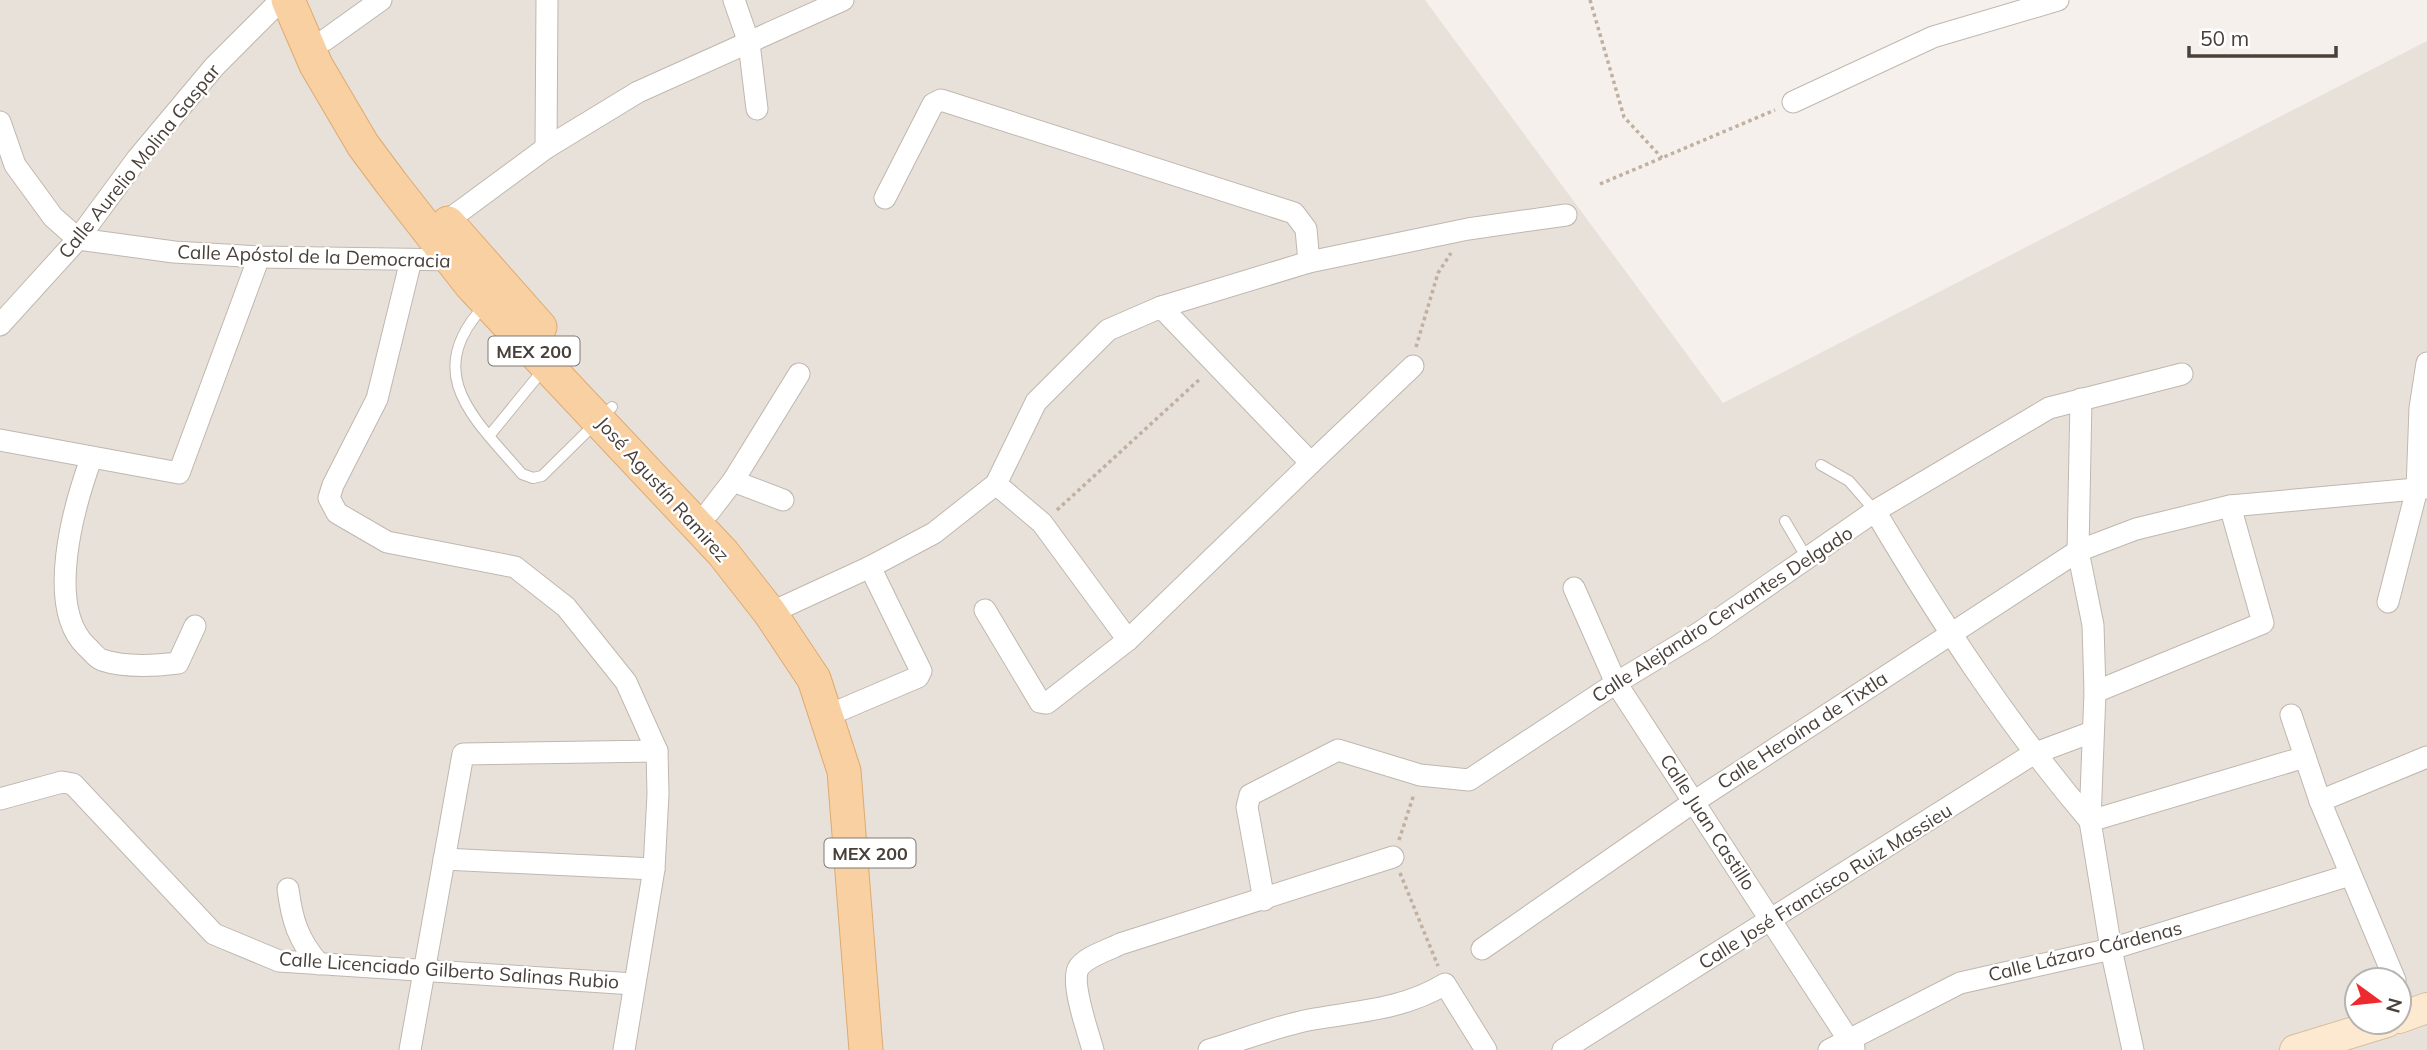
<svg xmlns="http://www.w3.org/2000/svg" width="2427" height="1050" font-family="Mulish,sans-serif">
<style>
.residential{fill:#e8e1da;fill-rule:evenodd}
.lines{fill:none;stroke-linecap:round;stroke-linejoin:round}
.lane-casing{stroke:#c0b7ae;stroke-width:12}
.street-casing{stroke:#c0b7ae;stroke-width:23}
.secondary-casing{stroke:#d5bea0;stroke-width:32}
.primary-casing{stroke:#deaa71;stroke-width:35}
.path{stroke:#c1b0a0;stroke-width:3.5;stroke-dasharray:3.5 3.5;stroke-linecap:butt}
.lane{stroke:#fff;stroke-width:10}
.street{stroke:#fff;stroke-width:21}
.secondary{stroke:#fce9cf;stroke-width:30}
.primary{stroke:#f9d0a1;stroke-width:33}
.labels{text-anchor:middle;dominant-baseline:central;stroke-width:5;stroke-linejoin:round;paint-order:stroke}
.shield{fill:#fff;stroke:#807974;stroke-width:2}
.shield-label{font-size:18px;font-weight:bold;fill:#494039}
.street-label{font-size:19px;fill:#494039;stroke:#fff}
</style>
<rect width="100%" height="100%" fill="#f5f0ec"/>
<path class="residential" d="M 0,0 L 1425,0 L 1723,403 L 2427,41 L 2427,1050 L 0,1050 ZM 2357,980 L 2399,980 L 2399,1022 L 2357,1022 Z"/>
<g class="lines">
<g class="lane-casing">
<g id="lane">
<path d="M 485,305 C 420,374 475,419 522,474 L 533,478 L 542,476 L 612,407"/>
<path d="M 489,436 L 547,365 L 557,346"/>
<path d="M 1821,465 L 1849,481 L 1875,511"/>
<path d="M 1785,521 L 1808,560"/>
</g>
</g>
<g class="street-casing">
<g id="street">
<path d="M 734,0 L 749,43 L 757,109"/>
<path d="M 325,40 L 381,0"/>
<path d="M 1793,102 L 1933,37 L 2058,0"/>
<path d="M 0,122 L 15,165 L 53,217 L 78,239 L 174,252 L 259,257 L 457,260"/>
<path d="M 546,148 L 547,1"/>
<path d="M 885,198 L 933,104 L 941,100 L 1294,213 L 1306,229 L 1309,262"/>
<path d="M 447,221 L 546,148 L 638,92 L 843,0"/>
<path d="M 411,260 L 377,399 L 333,485 L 329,498 L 337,513 L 387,542 L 515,567 L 566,607 L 626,682 L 657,751 L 658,794 L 654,869 L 624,1050"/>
<path d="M 0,325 L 78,239 L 137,159 L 214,67 L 281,0"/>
<path d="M 2081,399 L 2078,551 L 2093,625 L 2095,692 L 2090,821 L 2111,949 L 2133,1050"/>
<path d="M 0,440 L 179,473 L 259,257"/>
<path d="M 91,459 C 74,506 45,606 86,646 C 91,650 96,658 102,660 C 126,668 154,666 178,663 L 195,626"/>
<path d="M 1311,463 L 1413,366"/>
<path d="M 733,481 L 783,500"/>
<path d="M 996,484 L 1042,523 L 1128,640"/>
<path d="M 1875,511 C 1941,622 2006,722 2090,821 L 2305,757"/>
<path d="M 709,512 L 733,481 L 799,374"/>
<path d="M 1574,588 L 1616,683 L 1854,1048"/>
<path d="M 2388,602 L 2417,489 L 2420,408 L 2427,363"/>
<path d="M 985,610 L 1040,702 L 1047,703 L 1128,640 L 1311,463 L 1161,307"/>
<path d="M 770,613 L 870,567 L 934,533 L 996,484 L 1036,402 L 1108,330 L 1161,307 L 1309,262 L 1468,229 L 1566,215"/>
<path d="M 2095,692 L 2263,623 L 2230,506"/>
<path d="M 843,709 L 918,677 L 921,671 L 870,567"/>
<path d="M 2291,715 L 2320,801 L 2395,980"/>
<path d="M 0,799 L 62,782 L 73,784 L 214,934 L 279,961 L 634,984"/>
<path d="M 2320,801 L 2427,757"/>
<path d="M 444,859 L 654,869"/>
<path d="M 288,889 C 292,920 298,940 319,964"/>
<path d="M 1264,900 L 1247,807 L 1250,795 L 1338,750 L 1420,775 L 1469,780 L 1616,683 L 1702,631 L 1875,511 L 2049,408 L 2182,374"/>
<path d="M 1482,949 L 1695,801 L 2078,551 L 2136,529 L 2230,506 L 2427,488"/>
<path d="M 410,1050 L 463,754 L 657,751"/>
<path d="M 1093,1050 C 1088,1032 1071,985 1078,969 C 1084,957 1109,950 1120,944 L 1393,857"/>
<path d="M 1209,1050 C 1243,1040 1279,1025 1314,1019 C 1360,1011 1404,1009 1445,984 L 1486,1050"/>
<path d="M 1563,1050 L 2033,754 L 2092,732"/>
<path d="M 1829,1050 L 1960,983 L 2111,949 L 2350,875"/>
</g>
</g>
<g class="secondary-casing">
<g id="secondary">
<path d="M 2399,1018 L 2427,1008"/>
<path d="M 2295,1050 L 2387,1022"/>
</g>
</g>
<g class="primary-casing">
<g id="primary">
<path d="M 288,0 L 316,65 L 363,145 L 392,184 L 471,285 L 723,553 L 770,613 L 814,679 L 844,771 L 866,1050"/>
<path d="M 448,223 L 540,327"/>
</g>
</g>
<g class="path">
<path d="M 1590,0 L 1624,117 L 1662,158"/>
<path d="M 1600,184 L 1775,110"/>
<path d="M 1416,347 L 1438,273 L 1451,253"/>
<path d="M 1057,510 L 1201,378"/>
<path d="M 1399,840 L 1414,794"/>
<path d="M 1400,873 L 1438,966"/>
</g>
<use href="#lane" class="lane"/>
<use href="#street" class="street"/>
<use href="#secondary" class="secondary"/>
<use href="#primary" class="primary"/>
</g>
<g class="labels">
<g class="shield">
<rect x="488.5" y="336.5" width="91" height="29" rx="5"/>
<rect x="824.5" y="838.5" width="91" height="29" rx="5"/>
</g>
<g class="shield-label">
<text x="534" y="351">MEX 200</text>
<text x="870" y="853">MEX 200</text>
</g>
<g class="street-label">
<text transform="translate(139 161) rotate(-51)">Calle Aurelio Molina Gaspar</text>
<text transform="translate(314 256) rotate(2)">Calle Apóstol de la Democracia</text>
<text transform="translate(663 489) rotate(48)">José Agustín Ramirez</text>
<text transform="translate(1722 614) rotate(-33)">Calle Alejandro Cervantes Delgado</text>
<text transform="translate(1802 730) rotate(-33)">Calle Heroína de Tixtla</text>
<text transform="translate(1708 822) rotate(57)">Calle Juan Castillo</text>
<text transform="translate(1825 886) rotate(-32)">Calle José Francisco Ruiz Massieu</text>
<text transform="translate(2085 951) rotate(-14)">Calle Lázaro Cárdenas</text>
<text transform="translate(449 970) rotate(4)">Calle Licenciado Gilberto Salinas Rubio</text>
</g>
</g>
<g transform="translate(2378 1001) rotate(105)"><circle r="33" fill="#ffffff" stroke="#b6b3b0" stroke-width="2"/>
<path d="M0-5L12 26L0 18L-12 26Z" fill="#ee2a2f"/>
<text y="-10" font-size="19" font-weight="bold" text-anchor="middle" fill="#494039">N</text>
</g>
<path d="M2189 46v10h147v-10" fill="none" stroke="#494039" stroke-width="3.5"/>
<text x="2200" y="46" font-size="21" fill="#494039" stroke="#ffffff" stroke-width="5" paint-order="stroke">50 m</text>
</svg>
